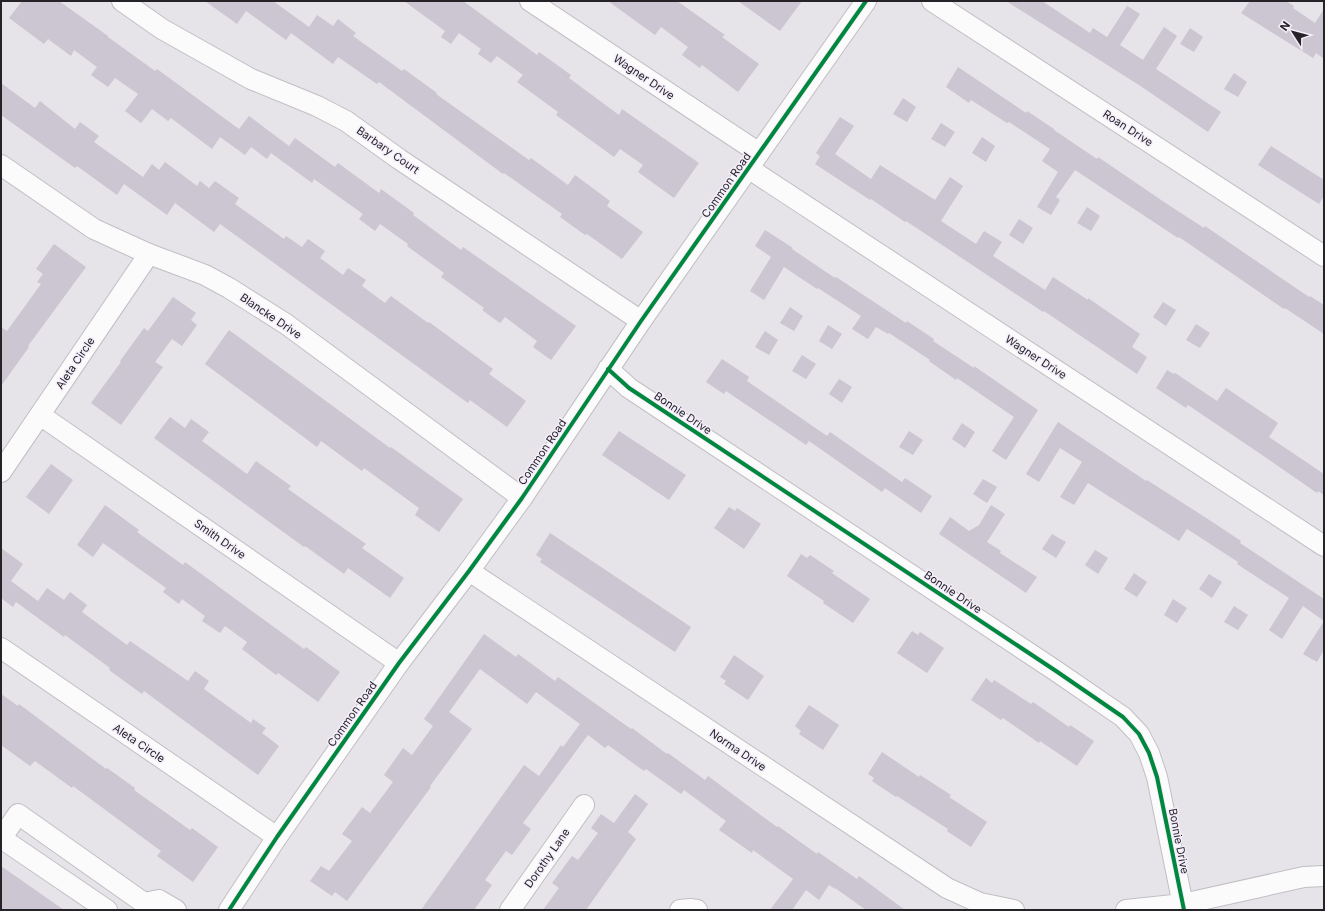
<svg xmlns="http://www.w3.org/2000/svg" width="1325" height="911" font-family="Inter,sans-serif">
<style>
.building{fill:#ccc5d2}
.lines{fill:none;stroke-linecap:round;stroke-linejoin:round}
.minor-casing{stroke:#c1bfc4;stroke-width:22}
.minor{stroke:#fbfbfc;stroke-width:20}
.cycleway-casing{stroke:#f4edfa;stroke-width:6}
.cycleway{stroke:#00873e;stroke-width:4}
.labels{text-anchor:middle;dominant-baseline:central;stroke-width:3;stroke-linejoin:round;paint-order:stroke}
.street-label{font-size:11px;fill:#252327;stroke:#f4edfa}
</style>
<rect width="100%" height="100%" fill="#e6e3e9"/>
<g class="building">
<path d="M 22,1 L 59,1 L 108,36 L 108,37 L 155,71 L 157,69 L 239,129 L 249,116 L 289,146 L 295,138 L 335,167 L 338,163 L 379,193 L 381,189 L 414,213 L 413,215 L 461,250 L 463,247 L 576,326 L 551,360 L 533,347 L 537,341 L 505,317 L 500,323 L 482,310 L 484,308 L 441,277 L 444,273 L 407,246 L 408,244 L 380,224 L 375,231 L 359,219 L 363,214 L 314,179 L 312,183 L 271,153 L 267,159 L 251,147 L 245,155 L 220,137 L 212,149 L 171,118 L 168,121 L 152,109 L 141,123 L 125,111 L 138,94 L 115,78 L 108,87 L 91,75 L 97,67 L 74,50 L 71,56 L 48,39 L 44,44 L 9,18 Z"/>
<path d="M 205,1 L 273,1 L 309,27 L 317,15 L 333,26 L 338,19 L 356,33 L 353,36 L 402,71 L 404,69 L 437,93 L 436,94 L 529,160 L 531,158 L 568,185 L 575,175 L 610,201 L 607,206 L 643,232 L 622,259 L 587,234 L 585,235 L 560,217 L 562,214 L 504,173 L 503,174 L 379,82 L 377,84 L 338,57 L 333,64 L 291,33 L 286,40 L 246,11 L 237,24 Z"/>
<path d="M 404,1 L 463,1 L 537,55 L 539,52 L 571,75 L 569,78 L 619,115 L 622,109 L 699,163 L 674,198 L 638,172 L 643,165 L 620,149 L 614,157 L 556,115 L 558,112 L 517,82 L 523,75 L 497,56 L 491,63 L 478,54 L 481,49 L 459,33 L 451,44 L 441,37 L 445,31 Z"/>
<path d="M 608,1 L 677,1 L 725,35 L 722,37 L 759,64 L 738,92 L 702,65 L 700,68 L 682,55 L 688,47 L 661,27 L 655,35 Z"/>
<path d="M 738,1 L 802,1 L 780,31 Z"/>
<path d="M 1006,1 L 1042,1 L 1090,33 L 1093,28 L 1107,37 L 1127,6 L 1140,14 L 1120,45 L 1143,60 L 1164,27 L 1177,36 L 1156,69 L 1221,112 L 1208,132 L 1139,85 Z"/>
<path d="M 1250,1 L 1286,1 L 1294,6 L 1293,8 L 1315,23 L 1324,9 L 1324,59 L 1316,53 L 1313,58 L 1241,13 Z"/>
<path d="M 1190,28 L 1203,37 L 1194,52 L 1180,44 Z"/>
<path d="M 958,67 L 1026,113 L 1027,111 L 1054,129 L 1054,130 L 1097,159 L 1098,157 L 1167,204 L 1204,228 L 1205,226 L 1309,297 L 1310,296 L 1324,305 L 1324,334 L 1285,308 L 1284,309 L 1179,237 L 1178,238 L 1075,170 L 1056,197 L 1060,200 L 1051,215 L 1037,207 L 1058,172 L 1042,161 L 1050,149 L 1009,122 L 1007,123 L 971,100 L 969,103 L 946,87 Z"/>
<path d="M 1234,73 L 1247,82 L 1238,97 L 1224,89 Z"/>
<path d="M 1,83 L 35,108 L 40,101 L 75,129 L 80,122 L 99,136 L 94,142 L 143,177 L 152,164 L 159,170 L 165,162 L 197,186 L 200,181 L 209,188 L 215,181 L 239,198 L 235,204 L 284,239 L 286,236 L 302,247 L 308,239 L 325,251 L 320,258 L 343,275 L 348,268 L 366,280 L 362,286 L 385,303 L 391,296 L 428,323 L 429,322 L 493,369 L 489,374 L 526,401 L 507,427 L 470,400 L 468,403 L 220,224 L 214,232 L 175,203 L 167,215 L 124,184 L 117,195 L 77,166 L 75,168 L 1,115 Z"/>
<path d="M 903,98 L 916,107 L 907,122 L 893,114 Z"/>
<path d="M 840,117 L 854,126 L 835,154 L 871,179 L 880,165 L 935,200 L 950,177 L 963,186 L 941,221 L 976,244 L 984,231 L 1002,242 L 993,256 L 1045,290 L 1053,277 L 1088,300 L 1088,298 L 1140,334 L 1132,347 L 1147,357 L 1137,374 L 1044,311 L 1043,312 L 906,221 L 905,222 L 871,199 L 870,200 L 815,164 L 820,156 L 816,153 Z"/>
<path d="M 941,123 L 955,132 L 945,147 L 931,139 Z"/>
<path d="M 982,137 L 995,146 L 986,162 L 972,153 Z"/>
<path d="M 1271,146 L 1324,180 L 1324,196 L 1319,204 L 1258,165 Z"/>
<path d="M 1087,207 L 1100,216 L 1091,231 L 1077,223 Z"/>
<path d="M 1019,219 L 1033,228 L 1023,244 L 1009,235 Z"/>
<path d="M 765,230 L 793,248 L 792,249 L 835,278 L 836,277 L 906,323 L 907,321 L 934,339 L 933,341 L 974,368 L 974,366 L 1038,410 L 1006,460 L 992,451 L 1014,417 L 957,378 L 956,380 L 929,361 L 930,360 L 889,333 L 888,334 L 876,327 L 868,339 L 852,329 L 861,316 L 818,288 L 817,289 L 784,267 L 764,300 L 750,291 L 771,257 L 755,246 Z"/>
<path d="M 54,244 L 86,267 L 28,346 L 29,347 L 1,386 L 1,327 L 7,331 L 41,284 L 37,282 L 43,274 L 36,269 Z"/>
<path d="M 173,297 L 196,313 L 191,320 L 197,325 L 182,346 L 172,339 L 155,362 L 163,367 L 121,425 L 91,403 L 121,362 L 120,361 L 144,328 L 148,331 Z"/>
<path d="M 1163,302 L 1176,310 L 1166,326 L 1153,317 Z"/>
<path d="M 790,307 L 803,316 L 794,331 L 780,323 Z"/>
<path d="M 1196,324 L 1210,333 L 1200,348 L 1186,340 Z"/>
<path d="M 828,325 L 842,334 L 832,349 L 819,341 Z"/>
<path d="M 229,330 L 390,448 L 391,447 L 463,499 L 439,532 L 415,515 L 419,508 L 364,468 L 362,471 L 321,441 L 317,447 L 205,364 Z"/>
<path d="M 765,331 L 778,340 L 769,355 L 755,347 Z"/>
<path d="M 802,355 L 816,364 L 806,379 L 792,371 Z"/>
<path d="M 722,359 L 749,377 L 747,381 L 827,436 L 830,432 L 902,482 L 905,478 L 932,496 L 921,513 L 885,488 L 882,492 L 809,441 L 806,445 L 726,391 L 724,394 L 706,382 Z"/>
<path d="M 1167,370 L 1174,374 L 1175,373 L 1217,401 L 1226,388 L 1278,423 L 1269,437 L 1324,474 L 1324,495 L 1318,491 L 1317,493 L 1265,457 L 1188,405 L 1186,408 L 1156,388 Z"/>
<path d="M 839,379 L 852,387 L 842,403 L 829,394 Z"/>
<path d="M 170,417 L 185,428 L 191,419 L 209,432 L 202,441 L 247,474 L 256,461 L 291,486 L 288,489 L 366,544 L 362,548 L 404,578 L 390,598 L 348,568 L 344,574 L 305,546 L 304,547 L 154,438 Z"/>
<path d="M 1058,422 L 1146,481 L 1147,480 L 1214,523 L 1241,541 L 1240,543 L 1324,599 L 1324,621 L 1303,606 L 1282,639 L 1269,630 L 1289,598 L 1237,564 L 1238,562 L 1198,536 L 1187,529 L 1179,541 L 1088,483 L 1074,505 L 1060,497 L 1082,462 L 1060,448 L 1039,482 L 1026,474 Z"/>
<path d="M 962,423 L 975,432 L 965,448 L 952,439 Z"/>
<path d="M 619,431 L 686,475 L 669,500 L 602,455 Z"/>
<path d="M 909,431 L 923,440 L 913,455 L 899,447 Z"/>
<path d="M 51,464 L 73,480 L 49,514 L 26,497 Z"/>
<path d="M 983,479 L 997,487 L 987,503 L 973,494 Z"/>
<path d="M 105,505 L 139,530 L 137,532 L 183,565 L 185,562 L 304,649 L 306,647 L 340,672 L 318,702 L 278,673 L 276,675 L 242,649 L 247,642 L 225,626 L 220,633 L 202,621 L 205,616 L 182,599 L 179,604 L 163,592 L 166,588 L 103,543 L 93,557 L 77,545 Z"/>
<path d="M 991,505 L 1005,514 L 987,542 L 1001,551 L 1000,553 L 1037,577 L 1026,593 L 939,534 L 950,517 L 969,531 L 979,525 Z"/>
<path d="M 729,507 L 735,511 L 737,508 L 761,524 L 744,549 L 714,528 Z"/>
<path d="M 550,533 L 691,627 L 675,652 L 540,562 L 542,559 L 536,555 Z"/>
<path d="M 1052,534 L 1066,542 L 1056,558 L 1042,549 Z"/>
<path d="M 1,548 L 23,564 L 11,581 L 38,601 L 47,588 L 64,600 L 70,592 L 87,605 L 82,612 L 127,645 L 130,641 L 188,681 L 195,671 L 209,681 L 204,689 L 251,723 L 253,719 L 266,728 L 262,733 L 279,746 L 258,775 L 144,691 L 142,694 L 109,670 L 110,668 L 65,635 L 64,637 L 16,602 L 13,607 L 1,598 Z"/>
<path d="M 1095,550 L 1108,558 L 1098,574 L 1085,565 Z"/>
<path d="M 801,554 L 807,558 L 810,555 L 834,571 L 832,573 L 870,599 L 853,623 L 823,603 L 824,601 L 787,576 Z"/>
<path d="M 1134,573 L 1147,582 L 1137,597 L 1124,589 Z"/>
<path d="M 1209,574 L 1222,582 L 1212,598 L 1199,589 Z"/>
<path d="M 1173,599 L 1187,608 L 1177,623 L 1164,615 Z"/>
<path d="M 1234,606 L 1248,615 L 1238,630 L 1224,622 Z"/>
<path d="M 1324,621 L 1324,650 L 1317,662 L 1303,654 Z"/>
<path d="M 912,631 L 918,635 L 920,632 L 944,648 L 927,673 L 897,653 Z"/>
<path d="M 484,634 L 516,657 L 518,654 L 555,681 L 558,677 L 631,729 L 632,728 L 667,754 L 668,753 L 705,780 L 708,776 L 777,827 L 778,826 L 817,854 L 818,852 L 857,879 L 859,876 L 905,910 L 866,910 L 835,888 L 835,889 L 829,885 L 819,900 L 806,890 L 792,910 L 770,910 L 793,879 L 753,850 L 752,853 L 719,830 L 726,821 L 684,790 L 681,794 L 646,769 L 644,771 L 608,745 L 605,748 L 588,735 L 523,823 L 531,829 L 512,855 L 506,851 L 485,880 L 492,885 L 474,910 L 421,910 L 524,765 L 539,776 L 561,745 L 563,747 L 580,724 L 536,692 L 527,704 L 480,669 L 449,712 L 472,729 L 430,786 L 431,787 L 347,901 L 335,892 L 332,896 L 310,881 L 321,866 L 329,871 L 352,841 L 342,834 L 362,807 L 370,813 L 393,782 L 384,775 L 403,748 L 412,755 L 433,726 L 424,719 Z"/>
<path d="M 734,655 L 764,676 L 748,700 L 724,684 L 726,681 L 720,677 Z"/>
<path d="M 986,678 L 992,683 L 994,680 L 1031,704 L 1033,702 L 1069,727 L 1070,725 L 1094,741 L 1077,766 L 1040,741 L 1039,743 L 1003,718 L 1001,720 L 971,700 Z"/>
<path d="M 1,694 L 18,706 L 19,704 L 106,769 L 107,768 L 135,788 L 134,790 L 190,830 L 192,828 L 218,847 L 193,882 L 157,856 L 161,851 L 73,786 L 72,788 L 35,761 L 30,766 L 1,745 Z"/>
<path d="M 809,705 L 839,725 L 823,750 L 799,734 L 801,731 L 795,726 Z"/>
<path d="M 882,752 L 919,777 L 920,775 L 951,795 L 949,797 L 987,822 L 971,847 L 947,831 L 948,829 L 897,796 L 896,797 L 872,781 L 874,778 L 868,774 Z"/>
<path d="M 635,794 L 648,804 L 628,832 L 636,839 L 586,910 L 543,910 L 559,888 L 552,883 L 572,856 L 578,860 L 598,833 L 591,828 L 601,814 L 614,823 Z"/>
<path d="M 1,866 L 64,910 L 1,910 Z"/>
</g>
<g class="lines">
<g class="minor-casing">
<g id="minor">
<path d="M 122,1 L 162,29 L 251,79 L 317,106 L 346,121 L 399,159 L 641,321"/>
<path d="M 530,1 L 759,153"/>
<path d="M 932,1 L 1324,256"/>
<path d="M 1,165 L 94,229 L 149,254 L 205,275 L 229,288 L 286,324 L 522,498"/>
<path d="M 748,168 L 1324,546"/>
<path d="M 608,369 L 629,388 L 1056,671 L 1123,717 L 1139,734 L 1149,753 L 1157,777 L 1184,910"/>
<path d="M 40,415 L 399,663"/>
<path d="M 1,472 L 149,254"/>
<path d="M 469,571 L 947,888 L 980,903 L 1014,910"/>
<path d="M 1,648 L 277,837"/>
<path d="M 1,838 L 107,910"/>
<path d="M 1,839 L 18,814 L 144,903 L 159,900 L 176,910"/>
<path d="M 229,910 L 277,837 L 399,663 L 469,571 L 522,498 L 641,321 L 866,1"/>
<path d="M 510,910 L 584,805"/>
<path d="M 680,910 L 690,909 L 697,910"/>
<path d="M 1126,910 L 1183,904 L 1304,877 L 1324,876"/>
</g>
</g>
<use href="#minor" class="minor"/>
<g class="cycleway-casing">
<g id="cycleway">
<path d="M 608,369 L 629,388 L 1056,671 L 1123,717 L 1139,734 L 1149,753 L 1157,777 L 1184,910"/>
<path d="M 229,910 L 277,837 L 399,663 L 469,571 L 522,498 L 641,321 L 866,1"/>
</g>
</g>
<use href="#cycleway" class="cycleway"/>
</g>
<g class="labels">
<g class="street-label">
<text transform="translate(644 77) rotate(34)">Wagner Drive</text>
<text transform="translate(1128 128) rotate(33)">Roan Drive</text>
<text transform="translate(388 150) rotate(35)">Barbary Court</text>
<text transform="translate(726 185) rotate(-55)">Common Road</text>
<text transform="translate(271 316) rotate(34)">Blancke Drive</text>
<text transform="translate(1036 357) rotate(33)">Wagner Drive</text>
<text transform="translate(75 363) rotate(-56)">Aleta Circle</text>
<text transform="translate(683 413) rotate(34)">Bonnie Drive</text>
<text transform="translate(542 452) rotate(-56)">Common Road</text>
<text transform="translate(220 539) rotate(35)">Smith Drive</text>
<text transform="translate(953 592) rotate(34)">Bonnie Drive</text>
<text transform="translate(352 714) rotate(-55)">Common Road</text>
<text transform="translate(139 743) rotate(34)">Aleta Circle</text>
<text transform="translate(738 750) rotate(34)">Norma Drive</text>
<text transform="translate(1179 841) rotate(79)">Bonnie Drive</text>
<text transform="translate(547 858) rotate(-55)">Dorothy Lane</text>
</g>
</g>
<rect width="1325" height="911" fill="none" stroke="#252327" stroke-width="4"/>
<g transform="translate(1293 32) rotate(306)" stroke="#f4edfa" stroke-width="3" paint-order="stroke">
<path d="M0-3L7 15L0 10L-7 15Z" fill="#252327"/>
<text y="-6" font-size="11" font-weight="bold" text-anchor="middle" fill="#252327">N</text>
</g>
</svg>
